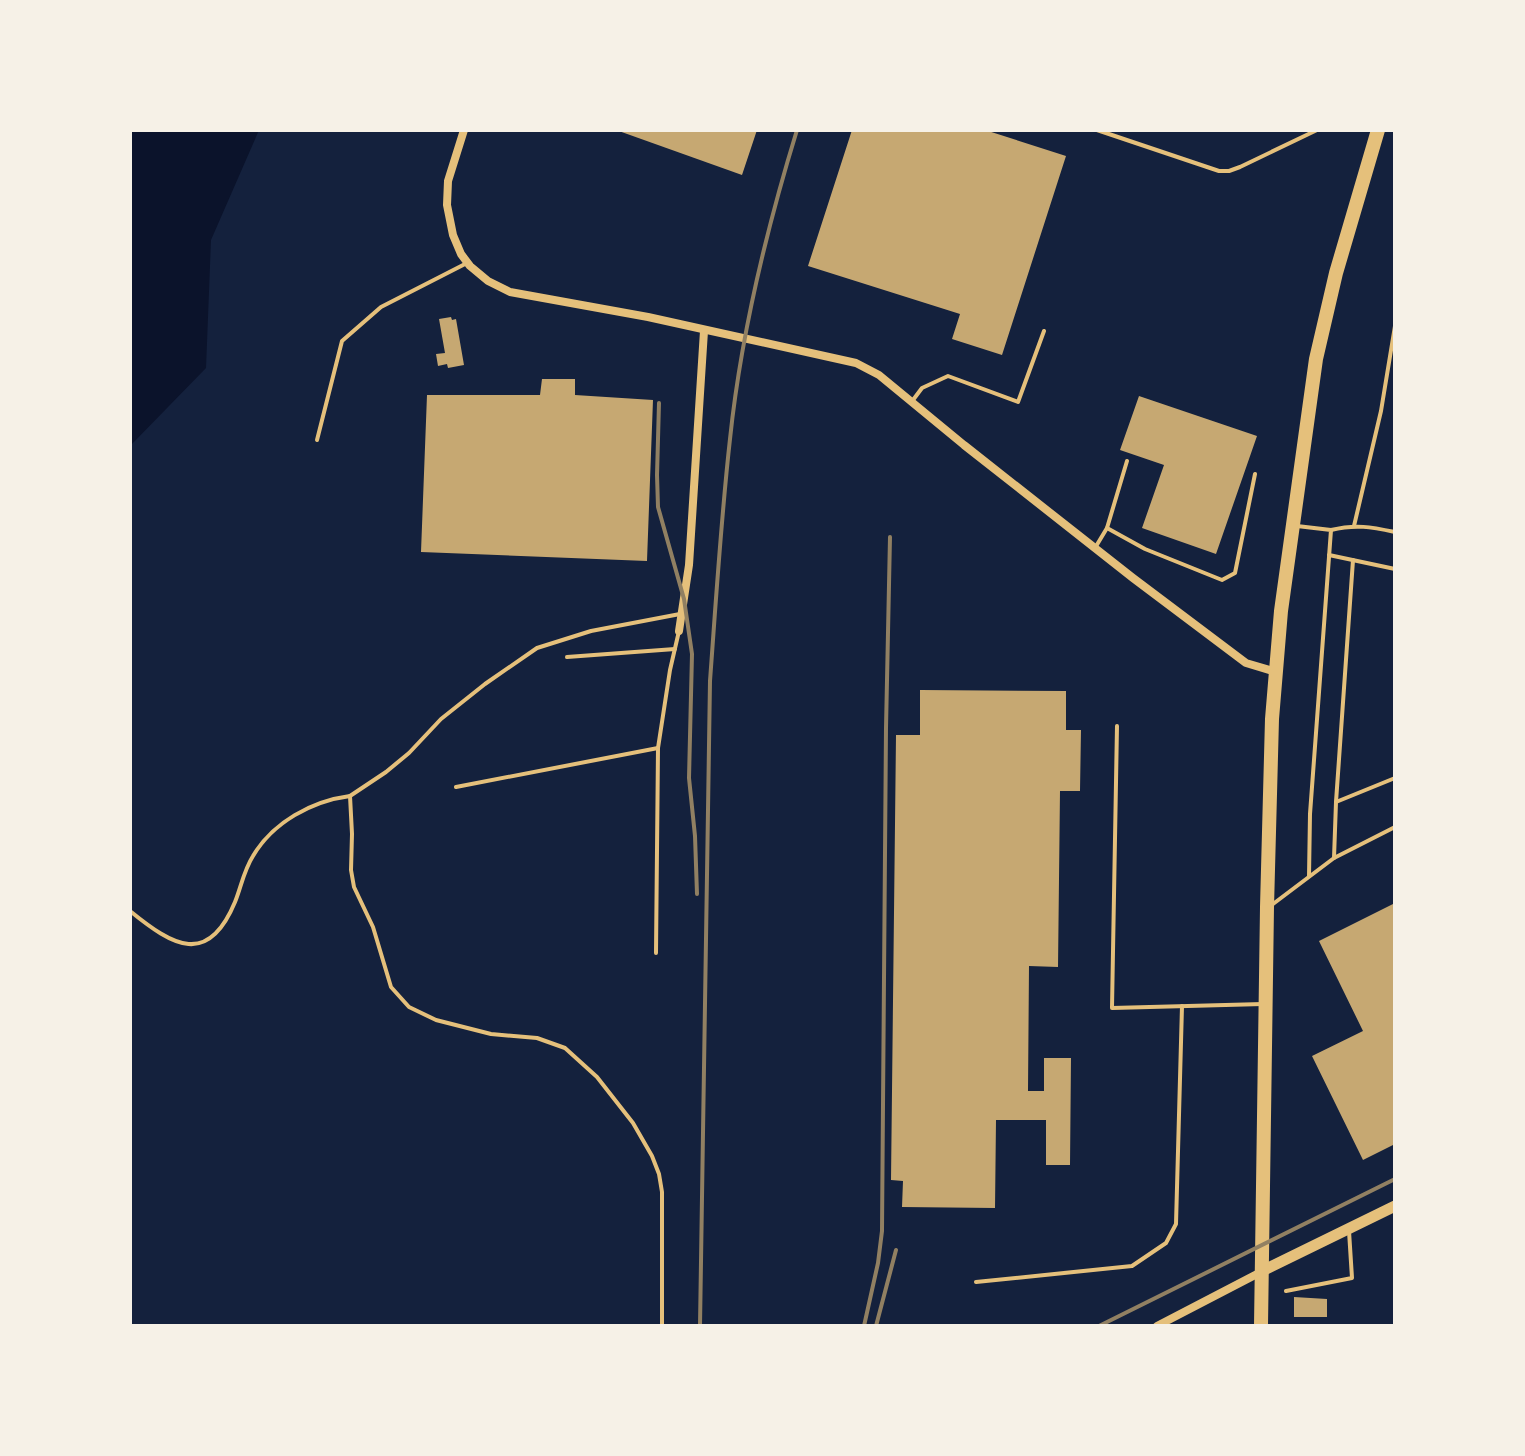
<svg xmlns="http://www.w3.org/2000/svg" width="1525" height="1456" font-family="Quicksand,sans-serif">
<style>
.water{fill:#0b132b}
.building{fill:#c6a872}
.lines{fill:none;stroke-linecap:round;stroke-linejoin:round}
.service{stroke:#e5c07b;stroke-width:4}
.minor{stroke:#e5c07b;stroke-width:8}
.tertiary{stroke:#e5c07b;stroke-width:11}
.primary{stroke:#e5c07b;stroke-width:14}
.rail{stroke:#918062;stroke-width:4}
</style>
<rect width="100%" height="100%" fill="#14213d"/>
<path class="water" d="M 131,130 L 259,130 L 211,240 L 206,368 L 130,446 Z"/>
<g class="building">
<path d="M 616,130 L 757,130 L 742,175 Z"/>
<path d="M 852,130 L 985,130 L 1066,156 L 1002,355 L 952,339 L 960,314 L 808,266 Z"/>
<path d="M 451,317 L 452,320 L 456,319 L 464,365 L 448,368 L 447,364 L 438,366 L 436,354 L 445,353 L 439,319 Z"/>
<path d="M 542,379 L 575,379 L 575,395 L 653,400 L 647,561 L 421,552 L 427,395 L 540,395 Z"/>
<path d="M 1139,396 L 1257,436 L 1216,554 L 1142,528 L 1164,465 L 1120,450 Z"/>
<path d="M 920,690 L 1066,691 L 1066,730 L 1081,730 L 1080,791 L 1060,791 L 1058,967 L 1029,966 L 1028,1091 L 1044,1091 L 1044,1058 L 1071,1058 L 1070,1165 L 1046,1165 L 1046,1120 L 996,1120 L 995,1208 L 902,1207 L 903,1181 L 891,1180 L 896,735 L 920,735 Z"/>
<path d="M 1395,903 L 1395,1144 L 1363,1160 L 1312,1056 L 1363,1031 L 1319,941 Z"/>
<path d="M 1294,1297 L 1327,1299 L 1327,1317 L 1294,1317 Z"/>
</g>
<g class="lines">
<g class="service">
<path d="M 1097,130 L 1219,171 L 1229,171 L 1240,167 L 1317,130"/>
<path d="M 913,400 L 922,388 L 948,376 L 1018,402 L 1044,331"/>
<path d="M 317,440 L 342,341 L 381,307 L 467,263"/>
<path d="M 1297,526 L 1331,530 L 1310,814 L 1309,876"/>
<path d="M 1354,526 L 1381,411 L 1395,326"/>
<path d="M 1107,528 L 1127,461"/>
<path d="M 1331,530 C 1356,524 1371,527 1395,532"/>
<path d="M 1095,548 L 1107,528 L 1145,549 L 1222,580 L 1235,573 L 1255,474"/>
<path d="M 1329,555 L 1395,569"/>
<path d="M 567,657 L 675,649"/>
<path d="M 1117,726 L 1112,1008 L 1263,1004"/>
<path d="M 456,787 L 658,748"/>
<path d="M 1336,802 L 1353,560"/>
<path d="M 1334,858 L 1336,802 L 1395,778"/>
<path d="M 1273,904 L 1334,858 L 1395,827"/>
<path d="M 130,911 C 173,946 208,967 235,902 C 241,887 244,870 253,856 C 273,822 312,801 350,796"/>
<path d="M 656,953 L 658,748 L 670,670 L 679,631"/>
<path d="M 976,1282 L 1132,1266 L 1166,1243 L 1176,1224 L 1182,1006"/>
<path d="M 1286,1291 L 1352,1278 L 1349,1231"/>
<path d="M 662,1326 L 662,1192 L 659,1174 L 652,1156 L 633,1123 L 597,1077 L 565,1048 L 537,1038 L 491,1034 L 436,1020 L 409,1007 L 391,987 L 373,927 L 354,887 L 351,870 L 352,834 L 350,796 L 386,772 L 409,753 L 441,719 L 485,684 L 537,648 L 591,631 L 680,614"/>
</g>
<g class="minor">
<path d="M 464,130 L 448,181 L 447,205 L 453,235 L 461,254 L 470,266 L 488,281 L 510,292 L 648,317 L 856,363 L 879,375 L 964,445 L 1133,578 L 1246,663 L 1276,672"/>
<path d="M 679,631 L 689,565 L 704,331"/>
<path d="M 1157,1326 L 1261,1272"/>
</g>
<path class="tertiary" d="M 1262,1271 L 1395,1206"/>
<path class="primary" d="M 1261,1326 L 1267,907 L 1272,719 L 1281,611 L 1316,359 L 1336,273 L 1378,130"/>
<g class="rail">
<path d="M 659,403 L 657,475 L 658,507 L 684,599 L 692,654 L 689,778 L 695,836 L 697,894"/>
<path d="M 700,1326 L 710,681 C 716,600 721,519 730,439 C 741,334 766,231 797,130"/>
<path d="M 864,1326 L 878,1263 L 882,1231 L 886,728 L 890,537"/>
<path d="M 876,1326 L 896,1250"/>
<path d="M 1099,1326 L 1395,1179"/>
</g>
</g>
<rect width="1525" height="1456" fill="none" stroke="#f6f1e7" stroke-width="264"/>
</svg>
